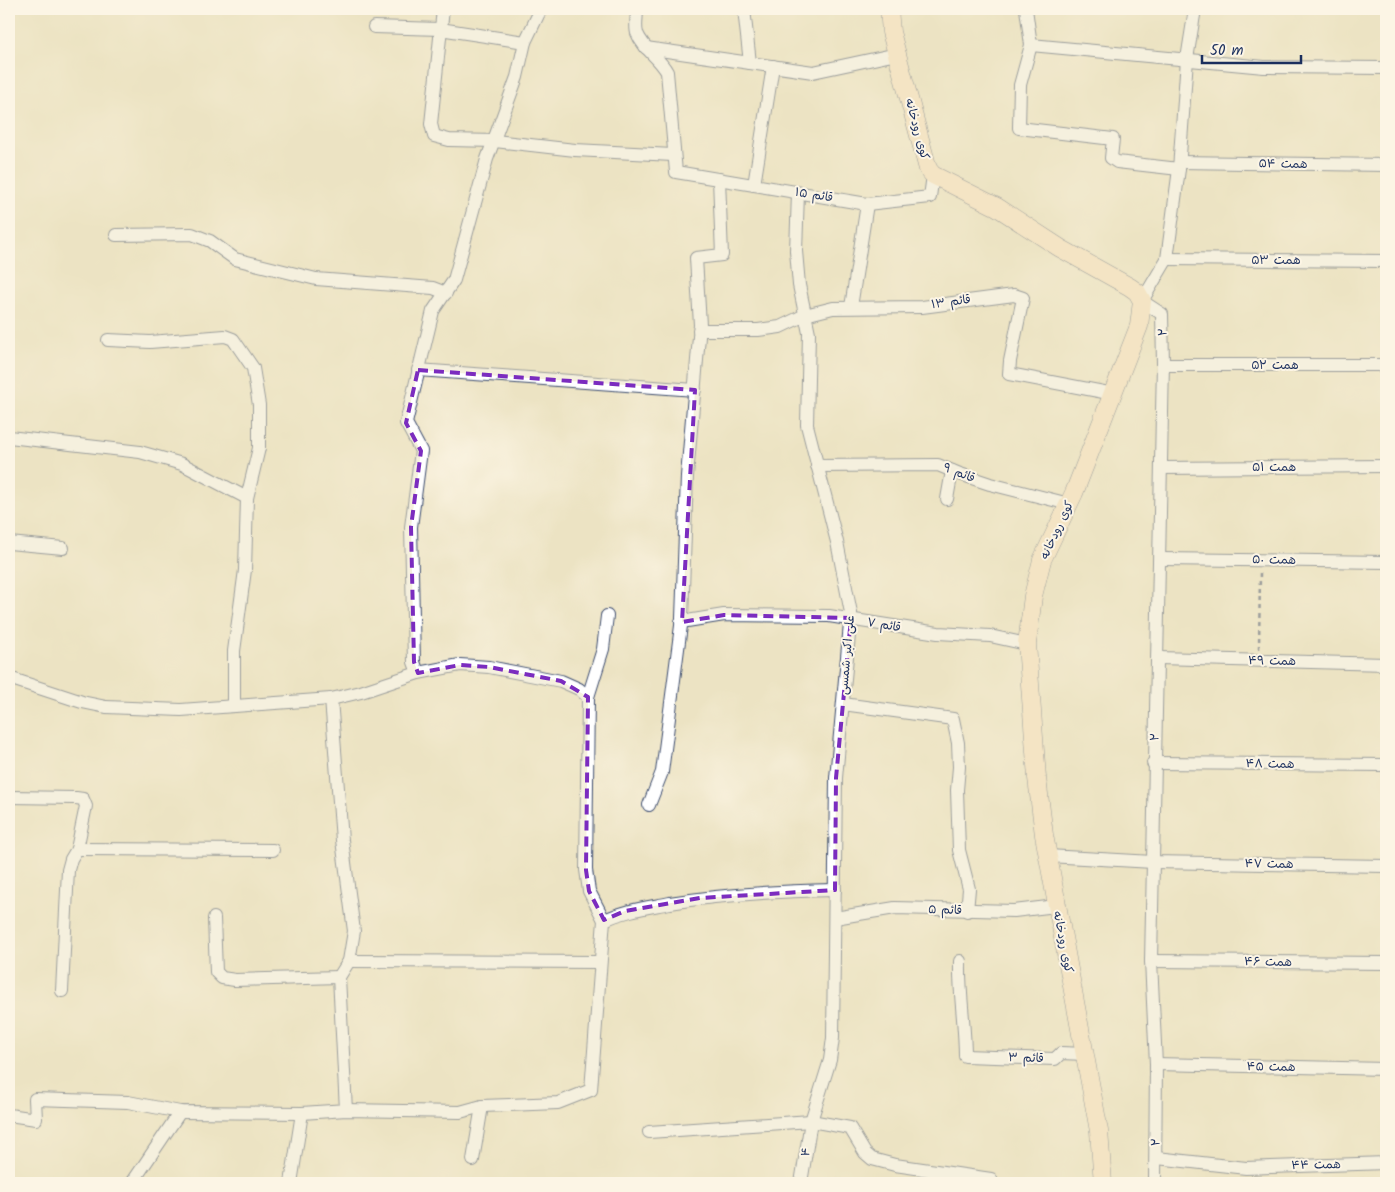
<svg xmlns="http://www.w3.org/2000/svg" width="1395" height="1192" font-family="Kalam,'Playpen Sans Arabic',sans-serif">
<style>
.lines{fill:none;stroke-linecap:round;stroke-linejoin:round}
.street-casing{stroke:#3a4a6d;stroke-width:14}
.secondary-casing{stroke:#3a4a6d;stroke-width:19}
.path{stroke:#3a4a6d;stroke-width:2.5;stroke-dasharray:4 4;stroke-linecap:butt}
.street{stroke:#fff;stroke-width:12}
.secondary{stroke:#fde5c5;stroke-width:18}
.marked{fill:none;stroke:#7b2cbf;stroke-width:4;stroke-dasharray:10 6;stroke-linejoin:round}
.labels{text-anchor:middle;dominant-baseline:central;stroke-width:4;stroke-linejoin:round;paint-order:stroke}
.street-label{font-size:12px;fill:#1b2f5e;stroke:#fcf5e5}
</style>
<rect width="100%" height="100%" fill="#fcf5e5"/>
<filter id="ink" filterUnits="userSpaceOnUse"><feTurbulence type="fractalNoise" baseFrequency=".02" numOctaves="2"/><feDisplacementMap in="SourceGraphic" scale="10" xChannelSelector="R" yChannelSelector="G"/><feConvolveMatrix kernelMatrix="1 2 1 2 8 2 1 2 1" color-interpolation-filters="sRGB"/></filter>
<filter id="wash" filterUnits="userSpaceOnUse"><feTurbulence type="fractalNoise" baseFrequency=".0096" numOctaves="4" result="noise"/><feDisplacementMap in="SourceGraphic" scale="20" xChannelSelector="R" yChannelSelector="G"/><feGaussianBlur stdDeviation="1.12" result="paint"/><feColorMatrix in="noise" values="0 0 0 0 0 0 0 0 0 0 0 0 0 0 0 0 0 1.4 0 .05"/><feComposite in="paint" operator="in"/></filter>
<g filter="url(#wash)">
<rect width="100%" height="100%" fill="#ece3c3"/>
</g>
<g filter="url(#ink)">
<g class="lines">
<g class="street-casing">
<g id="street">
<path d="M 443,9 L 431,124 L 434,136 L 449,140 L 495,141 L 575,150 L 673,155"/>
<path d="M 637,9 C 637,16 635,27 637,33 C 643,49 659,57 667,72 L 676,172 L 867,204 L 930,197 L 933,175"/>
<path d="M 744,9 L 750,63"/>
<path d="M 1026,9 L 1031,45 L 1264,67 L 1386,68"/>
<path d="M 374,27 L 440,29 L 525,42"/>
<path d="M 1031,45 L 1020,85 L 1019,128 L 1113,139 L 1111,158 L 1117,162 L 1179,169"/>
<path d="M 646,48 L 813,72 L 897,54"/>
<path d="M 1180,162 L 1386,165"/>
<path d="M 754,185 L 773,66"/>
<path d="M 798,193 L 796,251 L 799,285 L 809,333 L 807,425 L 837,542 L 851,613 L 836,778 L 833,1038 L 830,1060 L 811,1121 L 801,1183"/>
<path d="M 116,235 L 192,234 L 210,241 L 235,259 L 316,279 L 433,288 L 446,293"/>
<path d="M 1167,259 L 1386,261"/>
<path d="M 851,307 L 867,204"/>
<path d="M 699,330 L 758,330 L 780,327 L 805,315 L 833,308 L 922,307 L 1014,295 L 1023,298 L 1010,361 L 1009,374 L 1114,394"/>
<path d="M 108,340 L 150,342 L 225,336 L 233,339 L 253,368 L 259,405 L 259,448 L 247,498 L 245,570 L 234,651 L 234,706"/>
<path d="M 1163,365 L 1386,365"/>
<path d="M 418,370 L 695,390"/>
<path d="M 9,437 L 140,452 L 182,464 L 247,498"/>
<path d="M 817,466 L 938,465 L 960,474 L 990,484 L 1069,504"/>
<path d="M 1161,468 L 1386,466"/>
<path d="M 947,499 L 952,471"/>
<path d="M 9,543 L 63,548"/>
<path d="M 1161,559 L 1386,562"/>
<path d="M 681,622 L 724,615 L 829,616 L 938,633 L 990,636 L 1027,644"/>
<path d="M 1158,658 L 1386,664"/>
<path d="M 418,673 L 414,662 L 411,527 L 421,451 L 406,423 L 433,311 L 454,280 L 487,159 L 517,77 L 525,42 L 541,9"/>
<path d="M 9,678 L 82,702 L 106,707 L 181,710 L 331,699 L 361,692 L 418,673 L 460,665 L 489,667 L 561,681 L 579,689 L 588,697"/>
<path d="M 331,699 L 342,840 L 354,931 L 349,961 L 339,977 L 346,1110"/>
<path d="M 843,704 L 953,719 L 958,743 L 959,767 L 957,790 L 959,850 L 969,889 L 967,911"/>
<path d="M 1153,763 L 1386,765"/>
<path d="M 9,797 L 76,798 L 83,799 L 86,806 L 77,849 L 71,859 L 68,870 L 62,991"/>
<path d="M 649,805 L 662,772 L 682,618 L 687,476 L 700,325 L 696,258 L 722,255 L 719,179"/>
<path d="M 77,849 L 273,850"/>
<path d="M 1048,856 L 1153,862 L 1386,866"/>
<path d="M 214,918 L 216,972 L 222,978 L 235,980 L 339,977"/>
<path d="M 835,918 L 895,908 L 1014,911 L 1056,906"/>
<path d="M 604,920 L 589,891 L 586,870 L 588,697 L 603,649 L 607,616"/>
<path d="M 349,961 L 600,962"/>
<path d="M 960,961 C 959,993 965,1024 965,1056 L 1055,1059 L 1061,1053 L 1085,1054"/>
<path d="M 1151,961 L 1386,963"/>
<path d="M 1156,1064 L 1386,1069"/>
<path d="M 9,1115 L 36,1119 L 35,1099 L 128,1102 L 180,1112 L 302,1113 L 346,1110 L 460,1112 L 482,1106 L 558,1103 L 591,1090 L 604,920 C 627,910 645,908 670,903 C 725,894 780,891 835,890"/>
<path d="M 649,1132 L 811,1121 L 850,1128 L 865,1153 L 872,1159 L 895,1165 L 991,1179 L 991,1183"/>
<path d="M 1157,1158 L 1246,1168 L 1386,1163"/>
<path d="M 473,1160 L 482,1106"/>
<path d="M 132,1183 L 180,1112"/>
<path d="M 291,1183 L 302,1113"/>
<path d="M 1155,1183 L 1156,1064 L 1151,961 L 1163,363 L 1162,314 L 1142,301 L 1167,259 L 1179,169 L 1187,59 L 1195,9"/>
</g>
</g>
<g class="secondary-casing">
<path id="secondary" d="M 889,9 L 891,32 L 928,169 L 933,175 L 997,207 L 1060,248 L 1130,287 L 1137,292 L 1142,301 L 1139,326 L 1074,493 L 1042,560 L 1033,596 L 1027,644 L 1037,778 L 1044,835 L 1099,1131 L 1103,1183"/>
</g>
<path class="path" d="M 1259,649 L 1260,572"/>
<use href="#street" class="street"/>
<use href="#secondary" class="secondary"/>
</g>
</g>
<path d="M0 0H1395V1192H0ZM 418,370 L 695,390 L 682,622 L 724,615 L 851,618 L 836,778 L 835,890 L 700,898 L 625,911 L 604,920 L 589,891 L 586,870 L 588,697 L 561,681 L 489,667 L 460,665 L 418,673 L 414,662 L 411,527 L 421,451 L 406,423 Z" fill="#ece3c3" fill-opacity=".55" fill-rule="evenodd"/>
<path class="marked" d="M 418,370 L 695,390 L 682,622 L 724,615 L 851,618 L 836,778 L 835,890 L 700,898 L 625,911 L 604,920 L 589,891 L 586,870 L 588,697 L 561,681 L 489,667 L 460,665 L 418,673 L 414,662 L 411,527 L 421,451 L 406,423 Z"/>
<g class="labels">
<g class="street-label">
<text transform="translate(917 129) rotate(75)">کوی رودخانه</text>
<text transform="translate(1283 164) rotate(1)">همت ۵۴</text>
<text transform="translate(814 195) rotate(9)">قائم ۱۵</text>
<text x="1276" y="260">همت ۵۳</text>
<text transform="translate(951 302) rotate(-8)">قائم ۱۳</text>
<text transform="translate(1163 332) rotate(-91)">۲</text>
<text x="1275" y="365">همت ۵۲</text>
<text x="1274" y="467">همت ۵۱</text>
<text transform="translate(959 473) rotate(21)">قائم ۹</text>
<text transform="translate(1057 530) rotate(-65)">کوی رودخانه</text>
<text transform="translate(1274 560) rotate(1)">همت ۵۰</text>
<text transform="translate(884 625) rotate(10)">قائم ۷</text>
<text transform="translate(847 655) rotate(-85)">علی اکبر شمسی</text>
<text transform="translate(1272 661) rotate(1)">همت ۴۹</text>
<text transform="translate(1155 737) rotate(-87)">۲</text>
<text transform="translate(1270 764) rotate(1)">همت ۴۸</text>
<text transform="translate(1269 864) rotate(1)">همت ۴۷</text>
<text transform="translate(945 910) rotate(2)">قائم ۵</text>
<text transform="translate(1063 942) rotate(79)">کوی رودخانه</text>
<text transform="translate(1268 962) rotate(1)">همت ۴۶</text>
<text transform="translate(1026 1058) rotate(2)">قائم ۳</text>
<text transform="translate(1271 1067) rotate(1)">همت ۴۵</text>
<text transform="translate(1156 1142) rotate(-91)">۲</text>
<text transform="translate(806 1152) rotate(-81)">۴</text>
<text transform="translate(1316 1165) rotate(-1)">همت ۴۴</text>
</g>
</g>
<rect width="1395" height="1192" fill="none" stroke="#fcf5e5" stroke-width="30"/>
<path d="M1202 55v8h99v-8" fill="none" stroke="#1b2f5e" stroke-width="2.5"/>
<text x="1210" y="55" font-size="15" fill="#1b2f5e" stroke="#fcf5e5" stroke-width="4" paint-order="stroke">50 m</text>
</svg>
